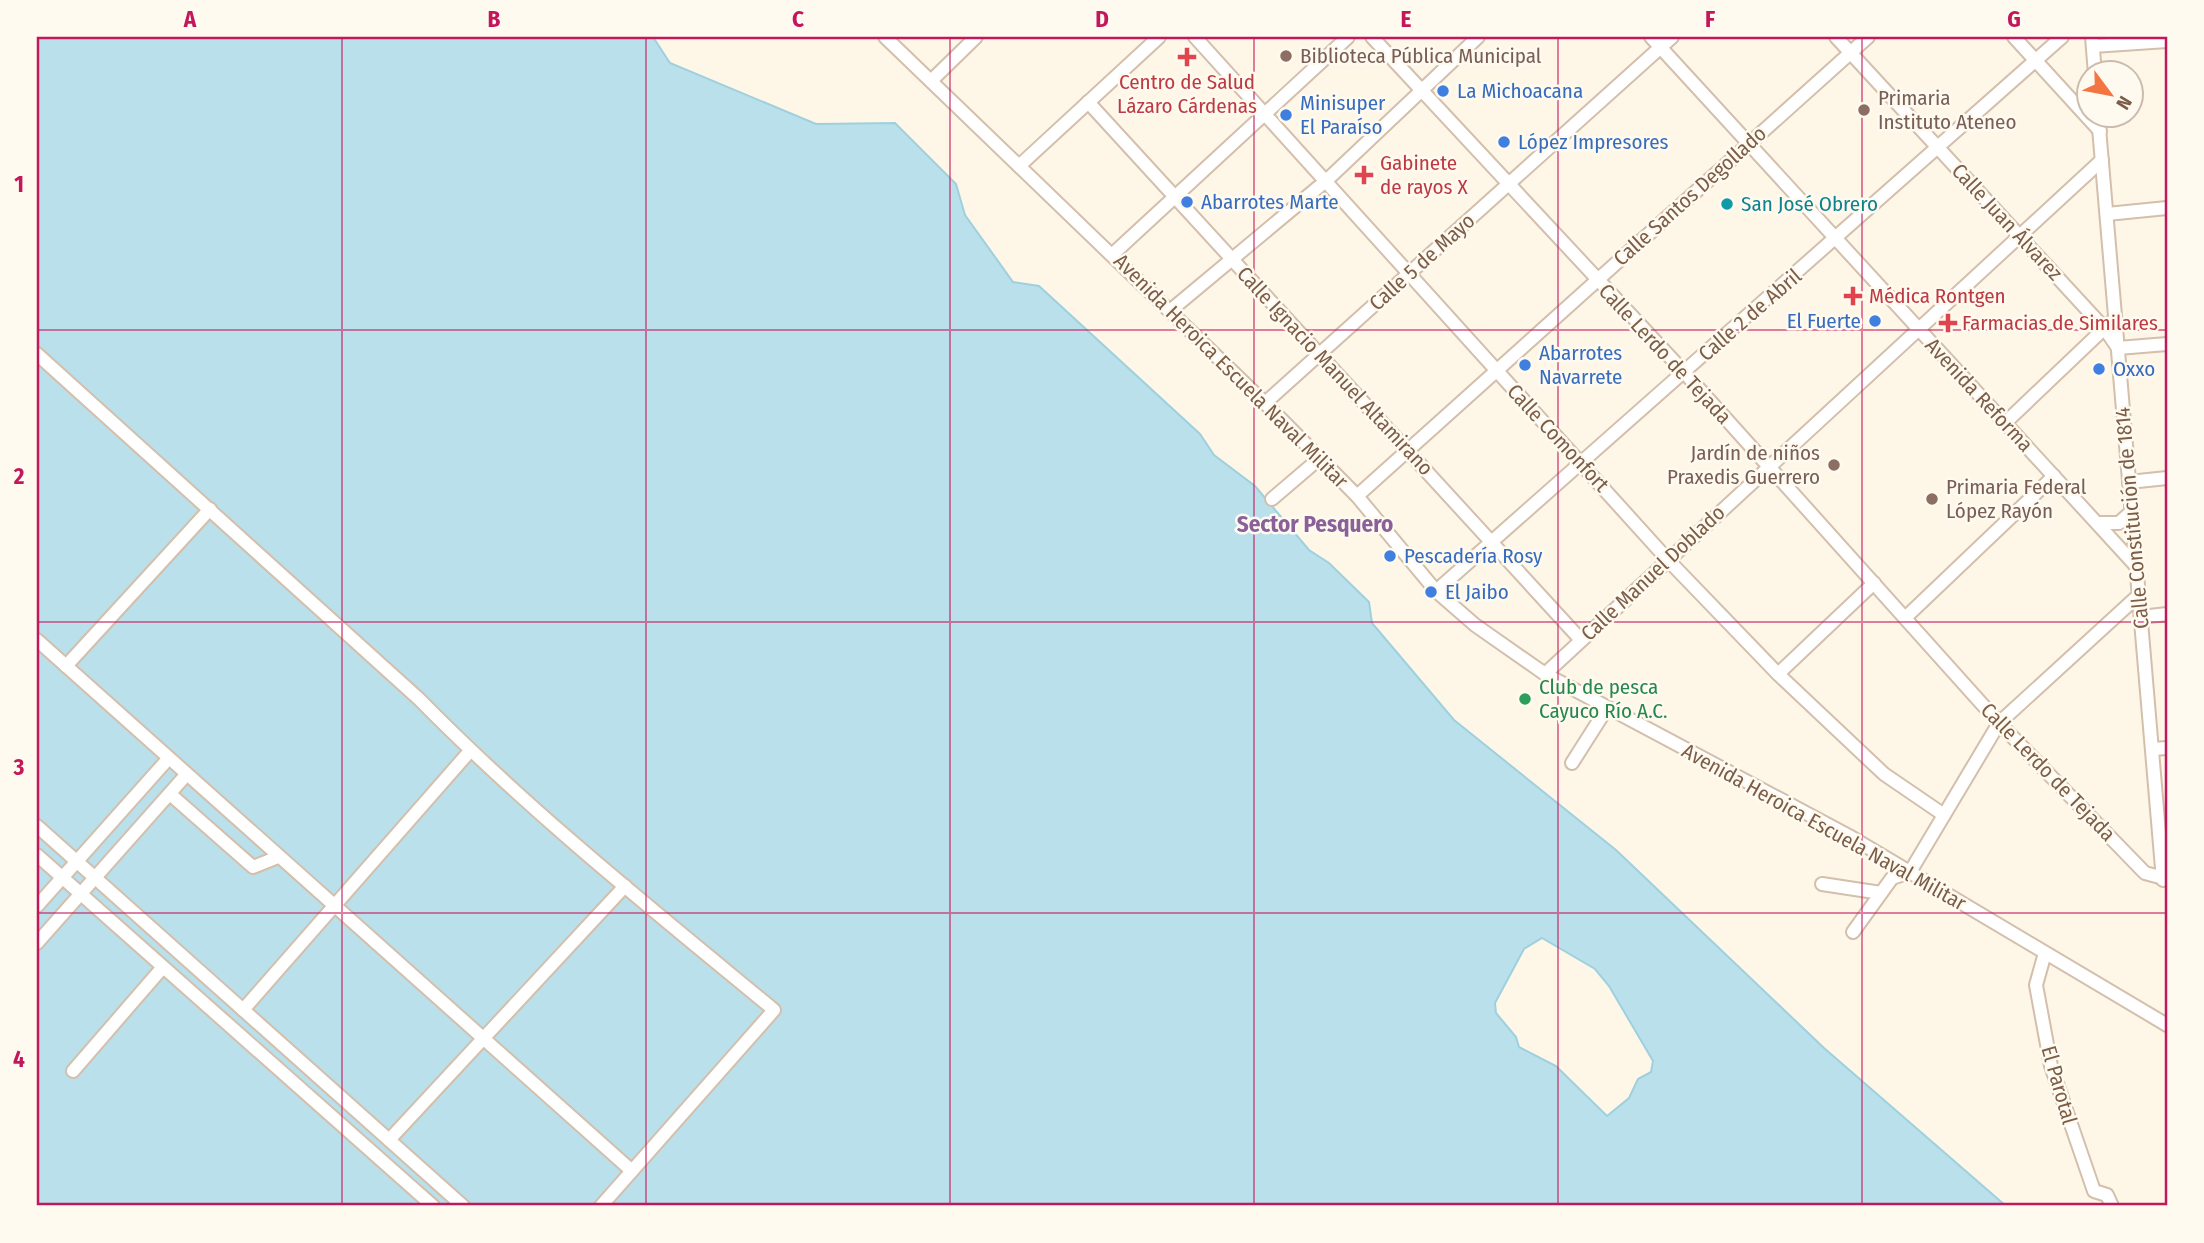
<svg xmlns="http://www.w3.org/2000/svg" width="2204" height="1243" font-family="'Fira Sans Condensed',sans-serif">
<style>
.water{fill:#b9e0eb;stroke:#9fd0de;stroke-width:2;fill-rule:evenodd}
.lines{fill:none;stroke-linecap:round;stroke-linejoin:round}
.minor-casing{stroke:#d3bfac;stroke-width:16}
.minor{stroke:#fff;stroke-width:12}
.grid{fill:none;stroke:#c2185b;stroke-width:2;stroke-opacity:0.55}
.education-dot{fill:#8d6e63;stroke:#fffaf0;stroke-width:2.5}
.health-dot{fill:#e0444e;stroke:#fffaf0;stroke-width:2.5}
.shop-dot{fill:#3f7fe0;stroke:#fffaf0;stroke-width:2.5}
.culture-dot{fill:#0f9aa8;stroke:#fffaf0;stroke-width:2.5}
.leisure-dot{fill:#2e9e5b;stroke:#fffaf0;stroke-width:2.5}
.labels{text-anchor:middle;dominant-baseline:central;stroke-width:5;stroke-linejoin:round;paint-order:stroke}
.education-label{font-size:21px;fill:#785e54;stroke:#fffaf0;text-anchor:start}
.health-label{font-size:21px;fill:#be3a42;stroke:#fffaf0;text-anchor:start}
.shop-label{font-size:21px;fill:#366cbe;stroke:#fffaf0;text-anchor:start}
.street-label{font-size:21px;fill:#7c5e48;stroke:#fffaf0}
.culture-label{font-size:21px;fill:#0d838f;stroke:#fffaf0;text-anchor:start}
.leisure-label{font-size:21px;fill:#27864d;stroke:#fffaf0;text-anchor:start}
.neighbourhood-label{font-size:23px;font-weight:bold;fill:#896098;stroke:#fffaf0}
.neatline{fill:none;stroke:#c2185b;stroke-width:2.5}
.grid-label{font-size:23px;text-anchor:middle;font-weight:bold;fill:#c2185b}
</style>
<rect width="100%" height="100%" fill="#fef7e8"/>
<path class="water" d="M 37,37 L 653,37 L 670,63 L 816,124 L 895,123 L 956,184 L 965,215 L 1013,282 L 1039,286 L 1200,434 L 1214,455 L 1255,486 L 1309,550 L 1329,563 L 1369,602 L 1372,623 L 1454,720 L 1616,850 L 1824,1048 L 2006,1206 L 37,1206 ZM 1542,938 L 1595,969 L 1609,986 L 1653,1061 L 1651,1072 L 1638,1079 L 1629,1098 L 1607,1116 L 1556,1066 L 1519,1047 L 1516,1037 L 1496,1013 L 1495,1003 L 1524,949 Z"/>
<g class="lines">
<g class="minor-casing">
<g id="minor">
<path d="M 885,37 L 1265,403 L 1357,496 L 1436,591 L 1475,625 L 1545,674 L 1849,836 L 2167,1025"/>
<path d="M 1195,37 L 1668,560 L 1778,674 L 1884,774 L 1944,815"/>
<path d="M 1372,37 L 1684,372 L 1999,723 L 2145,873 L 2167,879"/>
<path d="M 1651,37 L 2137,567"/>
<path d="M 1836,37 L 2105,329 L 2118,348 L 2167,344"/>
<path d="M 2014,37 L 2100,131"/>
<path d="M 2092,37 L 2095,74"/>
<path d="M 2093,46 L 2167,41"/>
<path d="M 932,80 L 976,37"/>
<path d="M 1088,102 L 1581,640"/>
<path d="M 2098,116 L 2163,880"/>
<path d="M 1019,166 L 1159,37"/>
<path d="M 2107,214 L 2167,208"/>
<path d="M 1113,254 L 1348,37"/>
<path d="M 1171,310 L 1327,180 L 1478,37"/>
<path d="M 37,354 L 419,699 C 529,811 653,910 774,1010 L 601,1206"/>
<path d="M 1265,403 L 1672,37"/>
<path d="M 2005,423 L 2111,322"/>
<path d="M 2129,482 L 2167,478"/>
<path d="M 1357,496 L 1868,37"/>
<path d="M 1272,499 L 1320,458"/>
<path d="M 2097,523 L 2119,523 L 2131,512 L 2131,507"/>
<path d="M 1436,591 L 2062,37"/>
<path d="M 2141,617 L 2167,614"/>
<path d="M 1905,618 L 2054,476"/>
<path d="M 37,640 L 632,1171"/>
<path d="M 66,666 L 210,509"/>
<path d="M 1545,674 L 2102,160"/>
<path d="M 1778,674 L 1874,583"/>
<path d="M 2152,749 L 2167,748"/>
<path d="M 1572,763 L 1607,708"/>
<path d="M 170,794 L 253,867 L 278,857"/>
<path d="M 37,826 L 463,1206"/>
<path d="M 37,855 L 433,1206"/>
<path d="M 1822,884 L 1881,893"/>
<path d="M 37,906 L 168,759"/>
<path d="M 1853,932 L 1892,878 L 1910,872 L 1999,723 L 2139,595"/>
<path d="M 37,943 L 186,775"/>
<path d="M 2045,953 L 2036,985 L 2051,1066 L 2094,1191 L 2107,1195 L 2112,1206"/>
<path d="M 243,1010 L 470,751"/>
<path d="M 73,1071 L 163,967"/>
<path d="M 389,1140 L 625,886"/>
</g>
</g>
<use href="#minor" class="minor"/>
</g>
<path class="grid" d="M 342,37 L 342,1206M 646,37 L 646,1206M 950,37 L 950,1206M 1254,37 L 1254,1206M 1558,37 L 1558,1206M 1862,37 L 1862,1206M 37,330 L 2167,330M 37,622 L 2167,622M 37,913 L 2167,913"/>
<g class="education-dot">
<circle cx="1286" cy="56" r="7"/>
<circle cx="1864" cy="110" r="7"/>
<circle cx="1834" cy="465" r="7"/>
<circle cx="1932" cy="499" r="7"/>
</g>
<g class="health-dot">
<path d="M1183.5 46.5h7v7h7v7h-7v7h-7v-7h-7v-7h7z"/>
<path d="M1360.5 164.5h7v7h7v7h-7v7h-7v-7h-7v-7h7z"/>
<path d="M1849.5 285.5h7v7h7v7h-7v7h-7v-7h-7v-7h7z"/>
<path d="M1944.5 312.5h7v7h7v7h-7v7h-7v-7h-7v-7h7z"/>
</g>
<g class="shop-dot">
<circle cx="1443" cy="91" r="7"/>
<circle cx="1286" cy="115" r="7"/>
<circle cx="1504" cy="142" r="7"/>
<circle cx="1187" cy="202" r="7"/>
<circle cx="1875" cy="321" r="7"/>
<circle cx="1525" cy="365" r="7"/>
<circle cx="2099" cy="369" r="7"/>
<circle cx="1390" cy="556" r="7"/>
<circle cx="1431" cy="592" r="7"/>
</g>
<circle class="culture-dot" cx="1727" cy="204" r="7"/>
<circle class="leisure-dot" cx="1525" cy="699" r="7"/>
<g class="labels">
<g class="education-label">
<text x="1300" y="56">Biblioteca Pública Municipal</text>
<text x="1878" y="98">Primaria<tspan x="1878" dy="24">Instituto Ateneo</tspan></text>
<text x="1820" y="453" text-anchor="end">Jardín de niños<tspan x="1820" dy="24">Praxedis Guerrero</tspan></text>
<text x="1946" y="487">Primaria Federal<tspan x="1946" dy="24">López Rayón</tspan></text>
</g>
<g class="health-label">
<text x="1187" y="82" text-anchor="middle">Centro de Salud<tspan x="1187" dy="24">Lázaro Cárdenas</tspan></text>
<text x="1380" y="163">Gabinete<tspan x="1380" dy="24">de rayos X</tspan></text>
<text x="1869" y="296">Médica Rontgen</text>
<text x="1962" y="323">Farmacias de Similares</text>
</g>
<g class="shop-label">
<text x="1457" y="91">La Michoacana</text>
<text x="1300" y="103">Minisuper<tspan x="1300" dy="24">El Paraíso</tspan></text>
<text x="1518" y="142">López Impresores</text>
<text x="1201" y="202">Abarrotes Marte</text>
<text x="1861" y="321" text-anchor="end">El Fuerte</text>
<text x="1539" y="353">Abarrotes<tspan x="1539" dy="24">Navarrete</tspan></text>
<text x="2113" y="369">Oxxo</text>
<text x="1404" y="556">Pescadería Rosy</text>
<text x="1445" y="592">El Jaibo</text>
</g>
<g class="street-label">
<text transform="translate(1690 196) rotate(-42)">Calle Santos Degollado</text>
<text transform="translate(2007 222) rotate(47)">Calle Juan Álvarez</text>
<text transform="translate(1422 262) rotate(-42)">Calle 5 de Mayo</text>
<text transform="translate(1750 315) rotate(-41)">Calle 2 de Abril</text>
<text transform="translate(1665 354) rotate(47)">Calle Lerdo de Tejada</text>
<text transform="translate(1231 371) rotate(45)">Avenida Heroica Escuela Naval Militar</text>
<text transform="translate(1335 371) rotate(47)">Calle Ignacio Manuel Altamirano</text>
<text transform="translate(1979 395) rotate(47)">Avenida Reforma</text>
<text transform="translate(1558 438) rotate(47)">Calle Comonfort</text>
<text transform="translate(2132 518) rotate(-95)">Calle Constitución de 1814</text>
<text transform="translate(1653 573) rotate(-43)">Calle Manuel Doblado</text>
<text transform="translate(2048 772) rotate(46)">Calle Lerdo de Tejada</text>
<text transform="translate(1824 827) rotate(29)">Avenida Heroica Escuela Naval Militar</text>
<text transform="translate(2059 1085) rotate(74)">El Parotal</text>
</g>
<g class="culture-label">
<text x="1741" y="204">San José Obrero</text>
</g>
<g class="leisure-label">
<text x="1539" y="687">Club de pesca<tspan x="1539" dy="24">Cayuco Río A.C.</tspan></text>
</g>
<g class="neighbourhood-label">
<text x="1315" y="524">Sector Pesquero</text>
</g>
</g>
<rect width="2204" height="1243" fill="none" stroke="#fffaf0" stroke-width="77"/>
<g transform="translate(2110 94) rotate(122)"><circle r="33" fill="#fffaf0" stroke="#cbbcad" stroke-width="2"/>
<path d="M0-5L12 26L0 18L-12 26Z" fill="#f37542"/>
<text y="-10" font-size="19" font-weight="bold" text-anchor="middle" fill="#7c5e48">N</text>
</g>
<rect x="38" y="38" width="2128" height="1166" class="neatline"/>
<g class="grid-label">
<text x="190" y="27">A</text>
<text x="494" y="27">B</text>
<text x="798" y="27">C</text>
<text x="1102" y="27">D</text>
<text x="1406" y="27">E</text>
<text x="1710" y="27">F</text>
<text x="2014" y="27">G</text>
<text x="19" y="192">1</text>
<text x="19" y="484">2</text>
<text x="19" y="775">3</text>
<text x="19" y="1067">4</text>
</g>
</svg>
